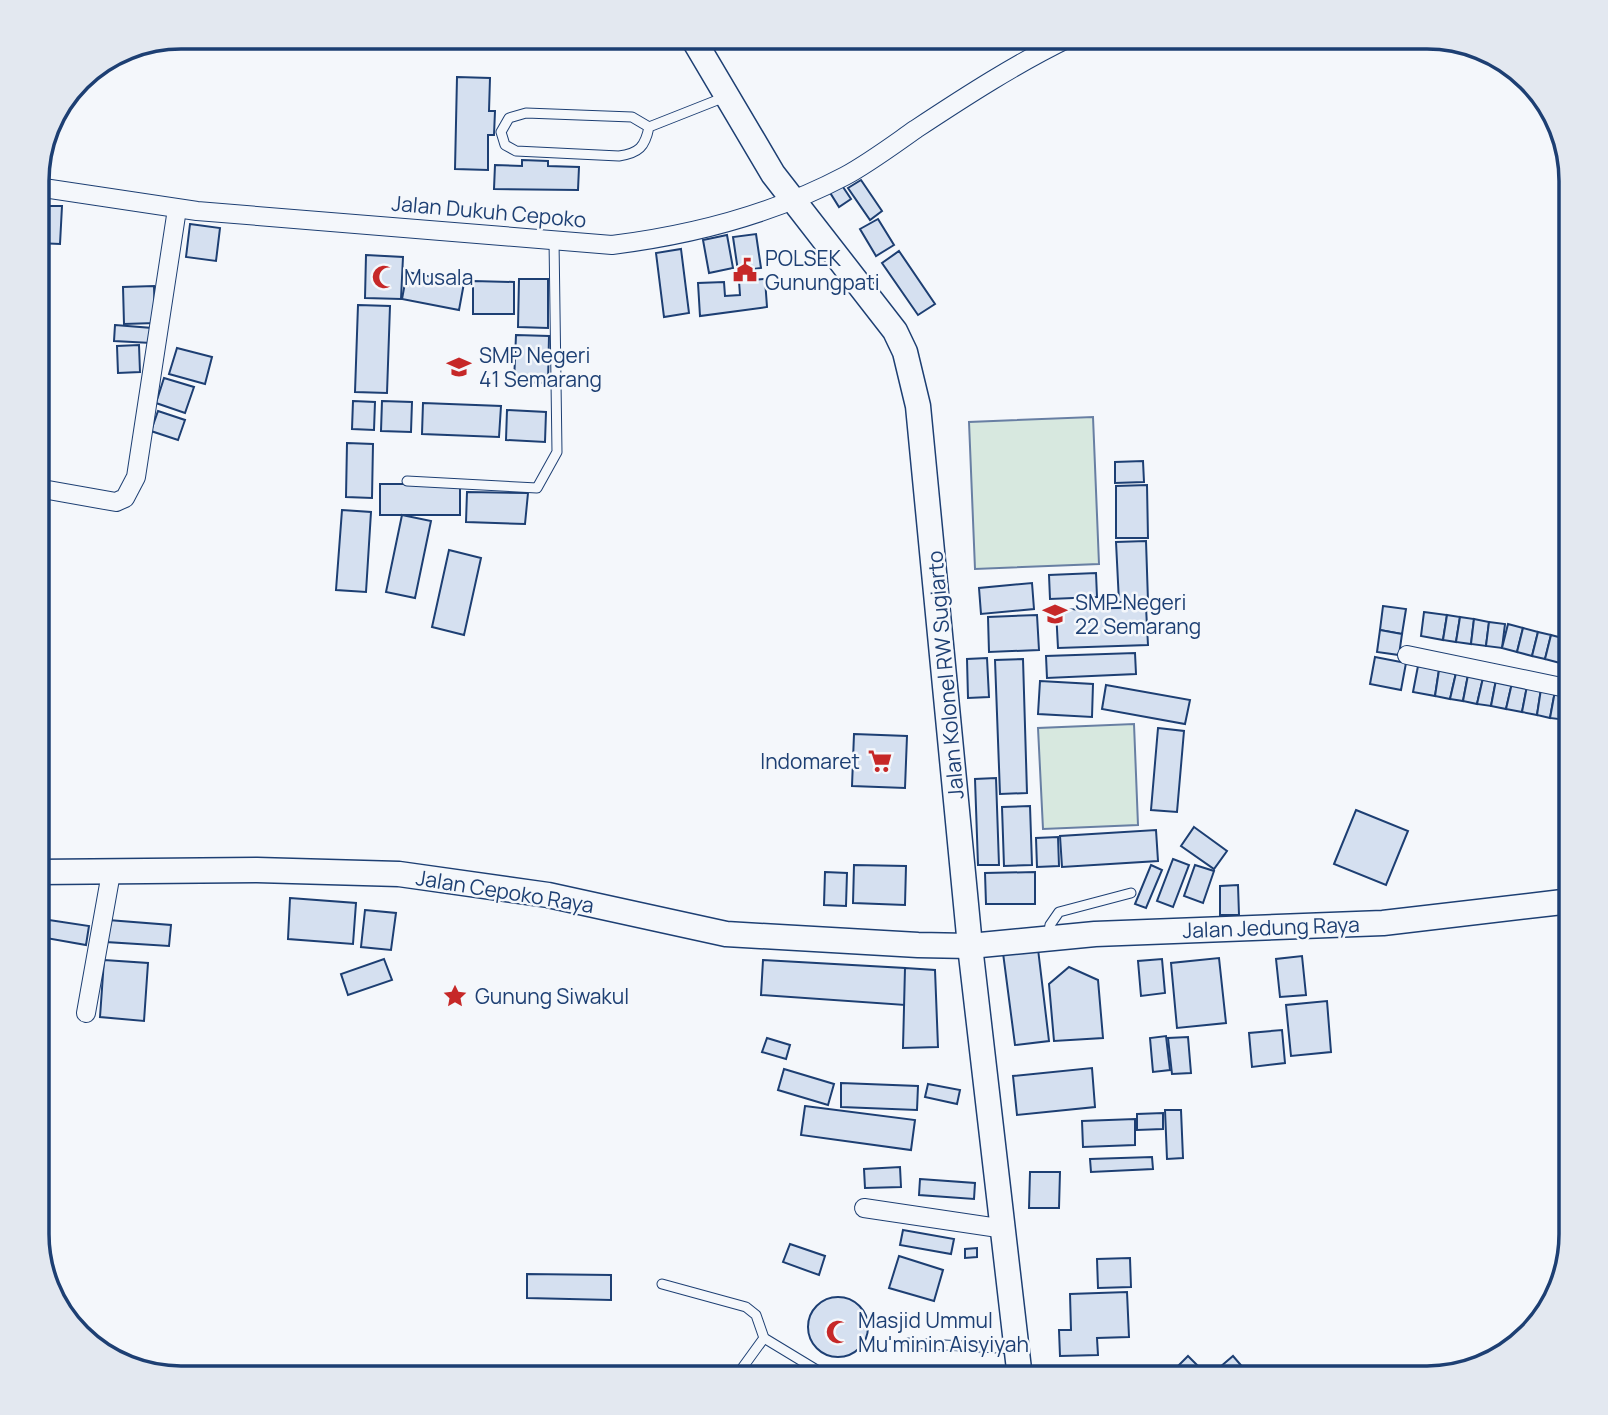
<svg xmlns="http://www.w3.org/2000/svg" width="1608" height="1415" font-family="Manrope,sans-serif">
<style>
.green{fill:#d7e8df;stroke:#687fa3;stroke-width:2}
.building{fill:#d5e0f0;stroke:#1d3f73;stroke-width:2}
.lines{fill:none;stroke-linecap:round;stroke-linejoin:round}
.lane-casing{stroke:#1d3f73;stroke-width:11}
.street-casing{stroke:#1d3f73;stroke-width:20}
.secondary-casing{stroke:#1d3f73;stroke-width:27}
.lane{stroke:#f4f7fb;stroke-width:9}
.street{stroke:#f4f7fb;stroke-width:18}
.secondary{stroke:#f4f7fb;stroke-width:24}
.labels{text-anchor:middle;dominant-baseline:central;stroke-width:5;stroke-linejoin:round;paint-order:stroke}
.street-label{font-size:21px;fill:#1d3f73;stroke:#f4f7fb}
.poi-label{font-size:21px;fill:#1d3f73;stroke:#f4f7fb;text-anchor:start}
.rim{fill:none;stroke:#1d3f73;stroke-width:3.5}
</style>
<rect width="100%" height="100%" fill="#f4f7fb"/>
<g class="green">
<path d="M 1093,417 L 1099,564 L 975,569 L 969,422 Z"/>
<path d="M 1134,724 L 1138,825 L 1043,829 L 1038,728 Z"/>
</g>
<g class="building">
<path d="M 457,77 L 490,78 L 489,111 L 495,111 L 494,135 L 488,135 L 488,170 L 455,169 Z"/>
<path d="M 522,160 L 548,161 L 548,166 L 579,167 L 578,190 L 494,189 L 495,165 L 522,166 Z"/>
<path d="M 861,180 L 882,211 L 870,220 L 848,188 Z"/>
<path d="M 841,184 L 851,199 L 839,207 L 829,191 Z"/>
<path d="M 37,206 L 62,206 L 60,244 L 37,243 Z"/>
<path d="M 878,219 L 894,245 L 876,256 L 860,229 Z"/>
<path d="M 190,224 L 220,228 L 216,261 L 186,257 Z"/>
<path d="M 756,234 L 761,268 L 738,271 L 733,237 Z"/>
<path d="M 727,235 L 733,268 L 709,273 L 703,240 Z"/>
<path d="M 681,249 L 689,313 L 664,317 L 656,253 Z"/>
<path d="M 899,251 L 935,304 L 918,315 L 882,263 Z"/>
<path d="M 366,255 L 403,257 L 401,299 L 365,298 Z"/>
<path d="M 407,272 L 464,283 L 459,310 L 402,299 Z"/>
<path d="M 519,279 L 548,279 L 548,328 L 518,327 Z"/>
<path d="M 765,279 L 767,307 L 700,316 L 698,283 L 724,282 L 725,296 L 740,295 L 739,281 Z"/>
<path d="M 473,281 L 514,282 L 514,314 L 473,314 Z"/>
<path d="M 154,286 L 155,323 L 124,324 L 123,287 Z"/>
<path d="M 358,305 L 390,306 L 387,393 L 355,392 Z"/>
<path d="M 115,325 L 152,328 L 151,343 L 114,341 Z"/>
<path d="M 516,335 L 549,336 L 548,383 L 514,382 Z"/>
<path d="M 139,345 L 140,372 L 118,373 L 117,346 Z"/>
<path d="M 177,348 L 212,357 L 205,384 L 169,374 Z"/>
<path d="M 164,378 L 194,387 L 185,413 L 156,403 Z"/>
<path d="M 353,401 L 375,402 L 374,430 L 352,429 Z"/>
<path d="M 382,401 L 412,402 L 411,432 L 381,431 Z"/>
<path d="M 423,403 L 501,406 L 499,437 L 422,434 Z"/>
<path d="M 507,410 L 546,412 L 545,442 L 506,440 Z"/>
<path d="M 158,411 L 185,420 L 178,440 L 151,431 Z"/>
<path d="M 347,443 L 373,444 L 372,498 L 346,497 Z"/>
<path d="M 1143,461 L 1144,482 L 1115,483 L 1115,462 Z"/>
<rect x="380" y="484" width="80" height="31"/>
<path d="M 1147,485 L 1148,538 L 1116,538 L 1116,486 Z"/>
<path d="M 467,492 L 528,493 L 525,524 L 466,522 Z"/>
<path d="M 342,510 L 371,512 L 366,592 L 336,590 Z"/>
<path d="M 402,515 L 431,521 L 415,598 L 386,592 Z"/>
<path d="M 1146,541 L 1148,601 L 1119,602 L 1116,542 Z"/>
<path d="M 449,550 L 481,558 L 464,635 L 432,627 Z"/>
<path d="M 1096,573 L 1097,597 L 1050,599 L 1049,575 Z"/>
<path d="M 1032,583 L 1034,609 L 981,614 L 979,588 Z"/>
<path d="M 1383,606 L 1406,609 L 1402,634 L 1380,630 Z"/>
<path d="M 1146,607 L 1148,645 L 1058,648 L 1056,610 Z"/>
<path d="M 1424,612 L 1447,615 L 1443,640 L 1421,636 Z"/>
<path d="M 1037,615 L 1039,650 L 989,652 L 988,617 Z"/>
<path d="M 1447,615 L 1460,617 L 1456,642 L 1443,640 Z"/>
<path d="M 1460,617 L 1474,619 L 1471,644 L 1456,642 Z"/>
<path d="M 1474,619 L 1489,622 L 1486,646 L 1471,644 Z"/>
<path d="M 1489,622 L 1505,624 L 1502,648 L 1486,646 Z"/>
<path d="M 1508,624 L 1523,628 L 1517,652 L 1502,648 Z"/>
<path d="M 1523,628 L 1538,632 L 1532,656 L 1517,652 Z"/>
<path d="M 1380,630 L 1402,634 L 1399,655 L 1377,652 Z"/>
<path d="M 1538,632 L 1551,635 L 1545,659 L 1532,656 Z"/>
<path d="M 1551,635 L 1566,639 L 1560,663 L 1545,659 Z"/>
<path d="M 1566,639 L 1571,640 L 1571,665 L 1560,663 Z"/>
<path d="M 1135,653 L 1136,674 L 1047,678 L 1046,656 Z"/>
<path d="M 1375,657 L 1406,663 L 1401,690 L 1370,684 Z"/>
<path d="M 987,658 L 989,697 L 968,698 L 967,659 Z"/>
<path d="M 1023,659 L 1027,793 L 1000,794 L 995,660 Z"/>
<path d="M 1418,666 L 1439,670 L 1435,696 L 1413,692 Z"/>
<path d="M 1439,670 L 1456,673 L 1450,699 L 1435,696 Z"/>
<path d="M 1456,673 L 1468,675 L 1463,701 L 1450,699 Z"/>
<path d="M 1468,675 L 1483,678 L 1477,704 L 1463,701 Z"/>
<path d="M 1483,678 L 1496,680 L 1491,706 L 1477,704 Z"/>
<path d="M 1496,680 L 1512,683 L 1506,709 L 1491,706 Z"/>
<path d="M 1040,681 L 1093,684 L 1092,717 L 1038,714 Z"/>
<path d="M 1512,683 L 1527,686 L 1522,712 L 1506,709 Z"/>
<path d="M 1106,685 L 1190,700 L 1185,724 L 1102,709 Z"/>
<path d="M 1527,686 L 1541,689 L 1537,715 L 1522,712 Z"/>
<path d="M 1541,689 L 1555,691 L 1550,718 L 1537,715 Z"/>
<path d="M 1555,691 L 1571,694 L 1566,720 L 1550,718 Z"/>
<path d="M 1571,694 L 1571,721 L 1566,720 Z"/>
<path d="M 1158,728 L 1184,731 L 1177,812 L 1151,810 Z"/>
<path d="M 854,734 L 907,736 L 905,788 L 852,786 Z"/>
<path d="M 996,778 L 999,865 L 978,865 L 975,779 Z"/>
<path d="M 1030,806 L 1032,865 L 1004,866 L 1002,807 Z"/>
<path d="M 1356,810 L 1408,831 L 1386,885 L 1334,864 Z"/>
<path d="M 1194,827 L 1227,851 L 1214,869 L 1181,846 Z"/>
<path d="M 1156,830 L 1158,861 L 1062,867 L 1060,836 Z"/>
<path d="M 1058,837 L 1059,866 L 1037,867 L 1036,838 Z"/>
<path d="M 1173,859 L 1189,865 L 1173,907 L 1157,901 Z"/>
<path d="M 854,865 L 906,866 L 905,905 L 853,903 Z"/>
<path d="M 1151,865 L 1162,870 L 1146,908 L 1135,904 Z"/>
<path d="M 1195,865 L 1214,871 L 1203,903 L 1184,896 Z"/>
<path d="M 825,872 L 847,873 L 846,906 L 824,905 Z"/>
<path d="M 1035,872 L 1035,904 L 986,904 L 985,873 Z"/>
<path d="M 1238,885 L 1239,915 L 1220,915 L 1220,886 Z"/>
<path d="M 290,898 L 356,903 L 353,944 L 288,939 Z"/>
<path d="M 365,910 L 396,913 L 391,950 L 361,947 Z"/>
<path d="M 49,920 L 89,926 L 86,945 L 46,938 Z"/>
<path d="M 108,920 L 171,925 L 169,946 L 106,942 Z"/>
<path d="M 1038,949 L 1049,1041 L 1015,1045 L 1003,953 Z"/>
<path d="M 1302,956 L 1306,995 L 1280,997 L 1276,959 Z"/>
<path d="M 1219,958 L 1226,1023 L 1177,1028 L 1171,963 Z"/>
<path d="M 384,959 L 392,980 L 348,995 L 341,974 Z"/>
<path d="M 1162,959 L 1165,993 L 1141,996 L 1138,961 Z"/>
<path d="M 104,960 L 148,963 L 144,1021 L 100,1017 Z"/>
<path d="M 763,960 L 905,968 L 905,1005 L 761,995 Z"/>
<path d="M 1069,967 L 1098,980 L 1103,1038 L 1054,1041 L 1049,984 Z"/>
<path d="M 905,968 L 935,970 L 938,1047 L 903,1048 Z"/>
<path d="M 1327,1001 L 1331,1052 L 1291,1056 L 1286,1005 Z"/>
<path d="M 1282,1030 L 1285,1063 L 1252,1067 L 1249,1033 Z"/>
<path d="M 1166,1036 L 1170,1070 L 1153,1072 L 1150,1038 Z"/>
<path d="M 1188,1037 L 1191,1073 L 1172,1074 L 1168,1038 Z"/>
<path d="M 767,1038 L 790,1045 L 786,1059 L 762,1052 Z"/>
<path d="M 1092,1068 L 1095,1107 L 1017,1115 L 1013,1076 Z"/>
<path d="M 784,1069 L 834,1084 L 828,1105 L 778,1090 Z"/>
<path d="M 841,1083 L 918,1086 L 917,1110 L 841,1107 Z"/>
<path d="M 928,1084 L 960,1090 L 957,1104 L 925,1097 Z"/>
<path d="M 805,1106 L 915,1120 L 911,1150 L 801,1135 Z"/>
<path d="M 1165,1110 L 1181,1110 L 1183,1158 L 1167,1159 Z"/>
<path d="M 1163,1113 L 1163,1129 L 1137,1130 L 1137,1114 Z"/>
<path d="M 1135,1119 L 1135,1145 L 1083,1147 L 1082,1121 Z"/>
<path d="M 1152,1157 L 1153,1169 L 1091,1172 L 1090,1159 Z"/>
<path d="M 900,1167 L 901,1187 L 865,1188 L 864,1169 Z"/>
<path d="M 1030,1172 L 1060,1172 L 1059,1208 L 1029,1208 Z"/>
<path d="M 920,1179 L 975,1183 L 974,1199 L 919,1195 Z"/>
<path d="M 903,1230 L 954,1239 L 951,1254 L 900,1245 Z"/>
<path d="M 790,1244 L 825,1256 L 819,1275 L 783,1262 Z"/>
<path d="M 977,1248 L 977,1257 L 965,1258 L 965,1249 Z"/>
<path d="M 899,1256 L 943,1270 L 934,1301 L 889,1288 Z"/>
<path d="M 1130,1258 L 1131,1287 L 1098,1288 L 1097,1259 Z"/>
<path d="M 527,1274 L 611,1275 L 611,1300 L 527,1298 Z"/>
<path d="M 1127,1292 L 1129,1337 L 1097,1338 L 1098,1355 L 1060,1356 L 1059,1330 L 1071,1330 L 1070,1294 Z"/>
<circle cx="838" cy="1327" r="30"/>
<path d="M 1188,1356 L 1201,1369 L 1191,1378 L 1186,1378 L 1176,1368 Z"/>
<path d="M 1233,1356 L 1252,1378 L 1230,1378 L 1220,1367 Z"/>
</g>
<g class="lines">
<g class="lane-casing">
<g id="lane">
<path d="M 649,127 C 645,147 639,153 619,156 L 516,151 L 505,145 L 501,132 L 509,118 L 526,113 L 632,117 L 649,127 L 725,97"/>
<path d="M 407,481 L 537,488 L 557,452 L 554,240"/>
<path d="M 1048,937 L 1050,925 L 1059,912 L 1131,893"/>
<path d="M 662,1284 L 746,1307 L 756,1315 L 764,1338 L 830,1378"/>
<path d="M 909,1343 L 1015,1349"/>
<path d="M 741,1371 L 751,1378"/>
<path d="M 735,1378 L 764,1338"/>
</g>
</g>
<g class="street-casing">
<g id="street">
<path d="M 37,187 L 197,211 L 612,245 C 692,235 773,214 845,176 C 869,163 893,145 916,129 C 966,96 1017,63 1071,37"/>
<path d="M 37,488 L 116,502 L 125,498 L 136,477 L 177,209"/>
<path d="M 1407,655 L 1571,689"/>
<path d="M 86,1013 L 111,873"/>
<path d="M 864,1208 L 1005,1229"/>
</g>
</g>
<g class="secondary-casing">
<g id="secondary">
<path d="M 692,37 L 773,174 L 895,331 L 905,352 L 918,406 L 970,946 L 1020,1378"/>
<path d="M 37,872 L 257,870 L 399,874 L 548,895 L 726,934 L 918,945 L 970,946 L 1095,934 L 1383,923 L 1571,901"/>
</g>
</g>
<use href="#lane" class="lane"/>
<use href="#street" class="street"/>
<use href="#secondary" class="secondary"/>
</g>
<defs>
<g id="civic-bare" transform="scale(1.89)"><path d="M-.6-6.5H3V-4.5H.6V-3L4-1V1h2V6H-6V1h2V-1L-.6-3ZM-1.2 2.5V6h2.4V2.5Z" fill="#c62828" stroke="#f4f7fb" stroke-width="2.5" paint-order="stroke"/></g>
<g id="mosque-bare" transform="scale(1.89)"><path d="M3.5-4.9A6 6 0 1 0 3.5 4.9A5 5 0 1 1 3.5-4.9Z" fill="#c62828" stroke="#f4f7fb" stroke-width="2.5" paint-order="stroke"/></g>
<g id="school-bare" transform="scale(1.89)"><path d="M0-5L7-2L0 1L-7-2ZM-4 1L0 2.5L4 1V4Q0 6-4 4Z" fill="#c62828" stroke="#f4f7fb" stroke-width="2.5" paint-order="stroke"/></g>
<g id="supermarket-bare" transform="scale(1.89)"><path d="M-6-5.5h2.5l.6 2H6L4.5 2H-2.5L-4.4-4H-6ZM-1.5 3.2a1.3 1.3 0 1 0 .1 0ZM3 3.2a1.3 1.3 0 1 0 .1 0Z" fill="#c62828" stroke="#f4f7fb" stroke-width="2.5" paint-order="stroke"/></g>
<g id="sight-bare" transform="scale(1.89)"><path d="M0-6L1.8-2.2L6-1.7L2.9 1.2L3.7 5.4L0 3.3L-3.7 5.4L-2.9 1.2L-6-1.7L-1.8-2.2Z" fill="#c62828" stroke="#f4f7fb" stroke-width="2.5" paint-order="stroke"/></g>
</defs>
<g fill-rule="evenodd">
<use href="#civic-bare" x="745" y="270"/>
<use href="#mosque-bare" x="384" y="277"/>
<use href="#school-bare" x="459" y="367"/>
<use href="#school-bare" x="1055" y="614"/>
<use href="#supermarket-bare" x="880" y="761"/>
<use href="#sight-bare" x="455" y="996"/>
<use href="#mosque-bare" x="838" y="1332"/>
</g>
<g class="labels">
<g class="street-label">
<text transform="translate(489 211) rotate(5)">Jalan Dukuh Cepoko</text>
<text transform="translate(945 675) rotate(-95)">Jalan Kolonel RW Sugiarto</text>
<text transform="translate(505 891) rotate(9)">Jalan Cepoko Raya</text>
<text transform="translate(1271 927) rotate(-2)">Jalan Jedung Raya</text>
</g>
<g class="poi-label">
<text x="765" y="258">POLSEK<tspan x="765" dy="24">Gunungpati</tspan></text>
<text x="404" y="277">Musala</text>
<text x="479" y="355">SMP Negeri<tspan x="479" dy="24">41 Semarang</tspan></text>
<text x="1075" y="602">SMP Negeri<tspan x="1075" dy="24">22 Semarang</tspan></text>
<text x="860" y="761" text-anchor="end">Indomaret</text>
<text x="475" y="996">Gunung Siwakul</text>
<text x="858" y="1320">Masjid Ummul<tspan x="858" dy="24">Mu'minin Aisyiyah</tspan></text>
</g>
</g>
<path d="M0 0H1608V1415H0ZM181 49H1427A132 132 0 0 1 1559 181V1234A132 132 0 0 1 1427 1366H181A132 132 0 0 1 49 1234V181A132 132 0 0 1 181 49Z" fill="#e3e8f0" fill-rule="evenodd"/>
<path class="rim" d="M181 49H1427A132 132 0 0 1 1559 181V1234A132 132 0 0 1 1427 1366H181A132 132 0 0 1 49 1234V181A132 132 0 0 1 181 49Z"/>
</svg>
